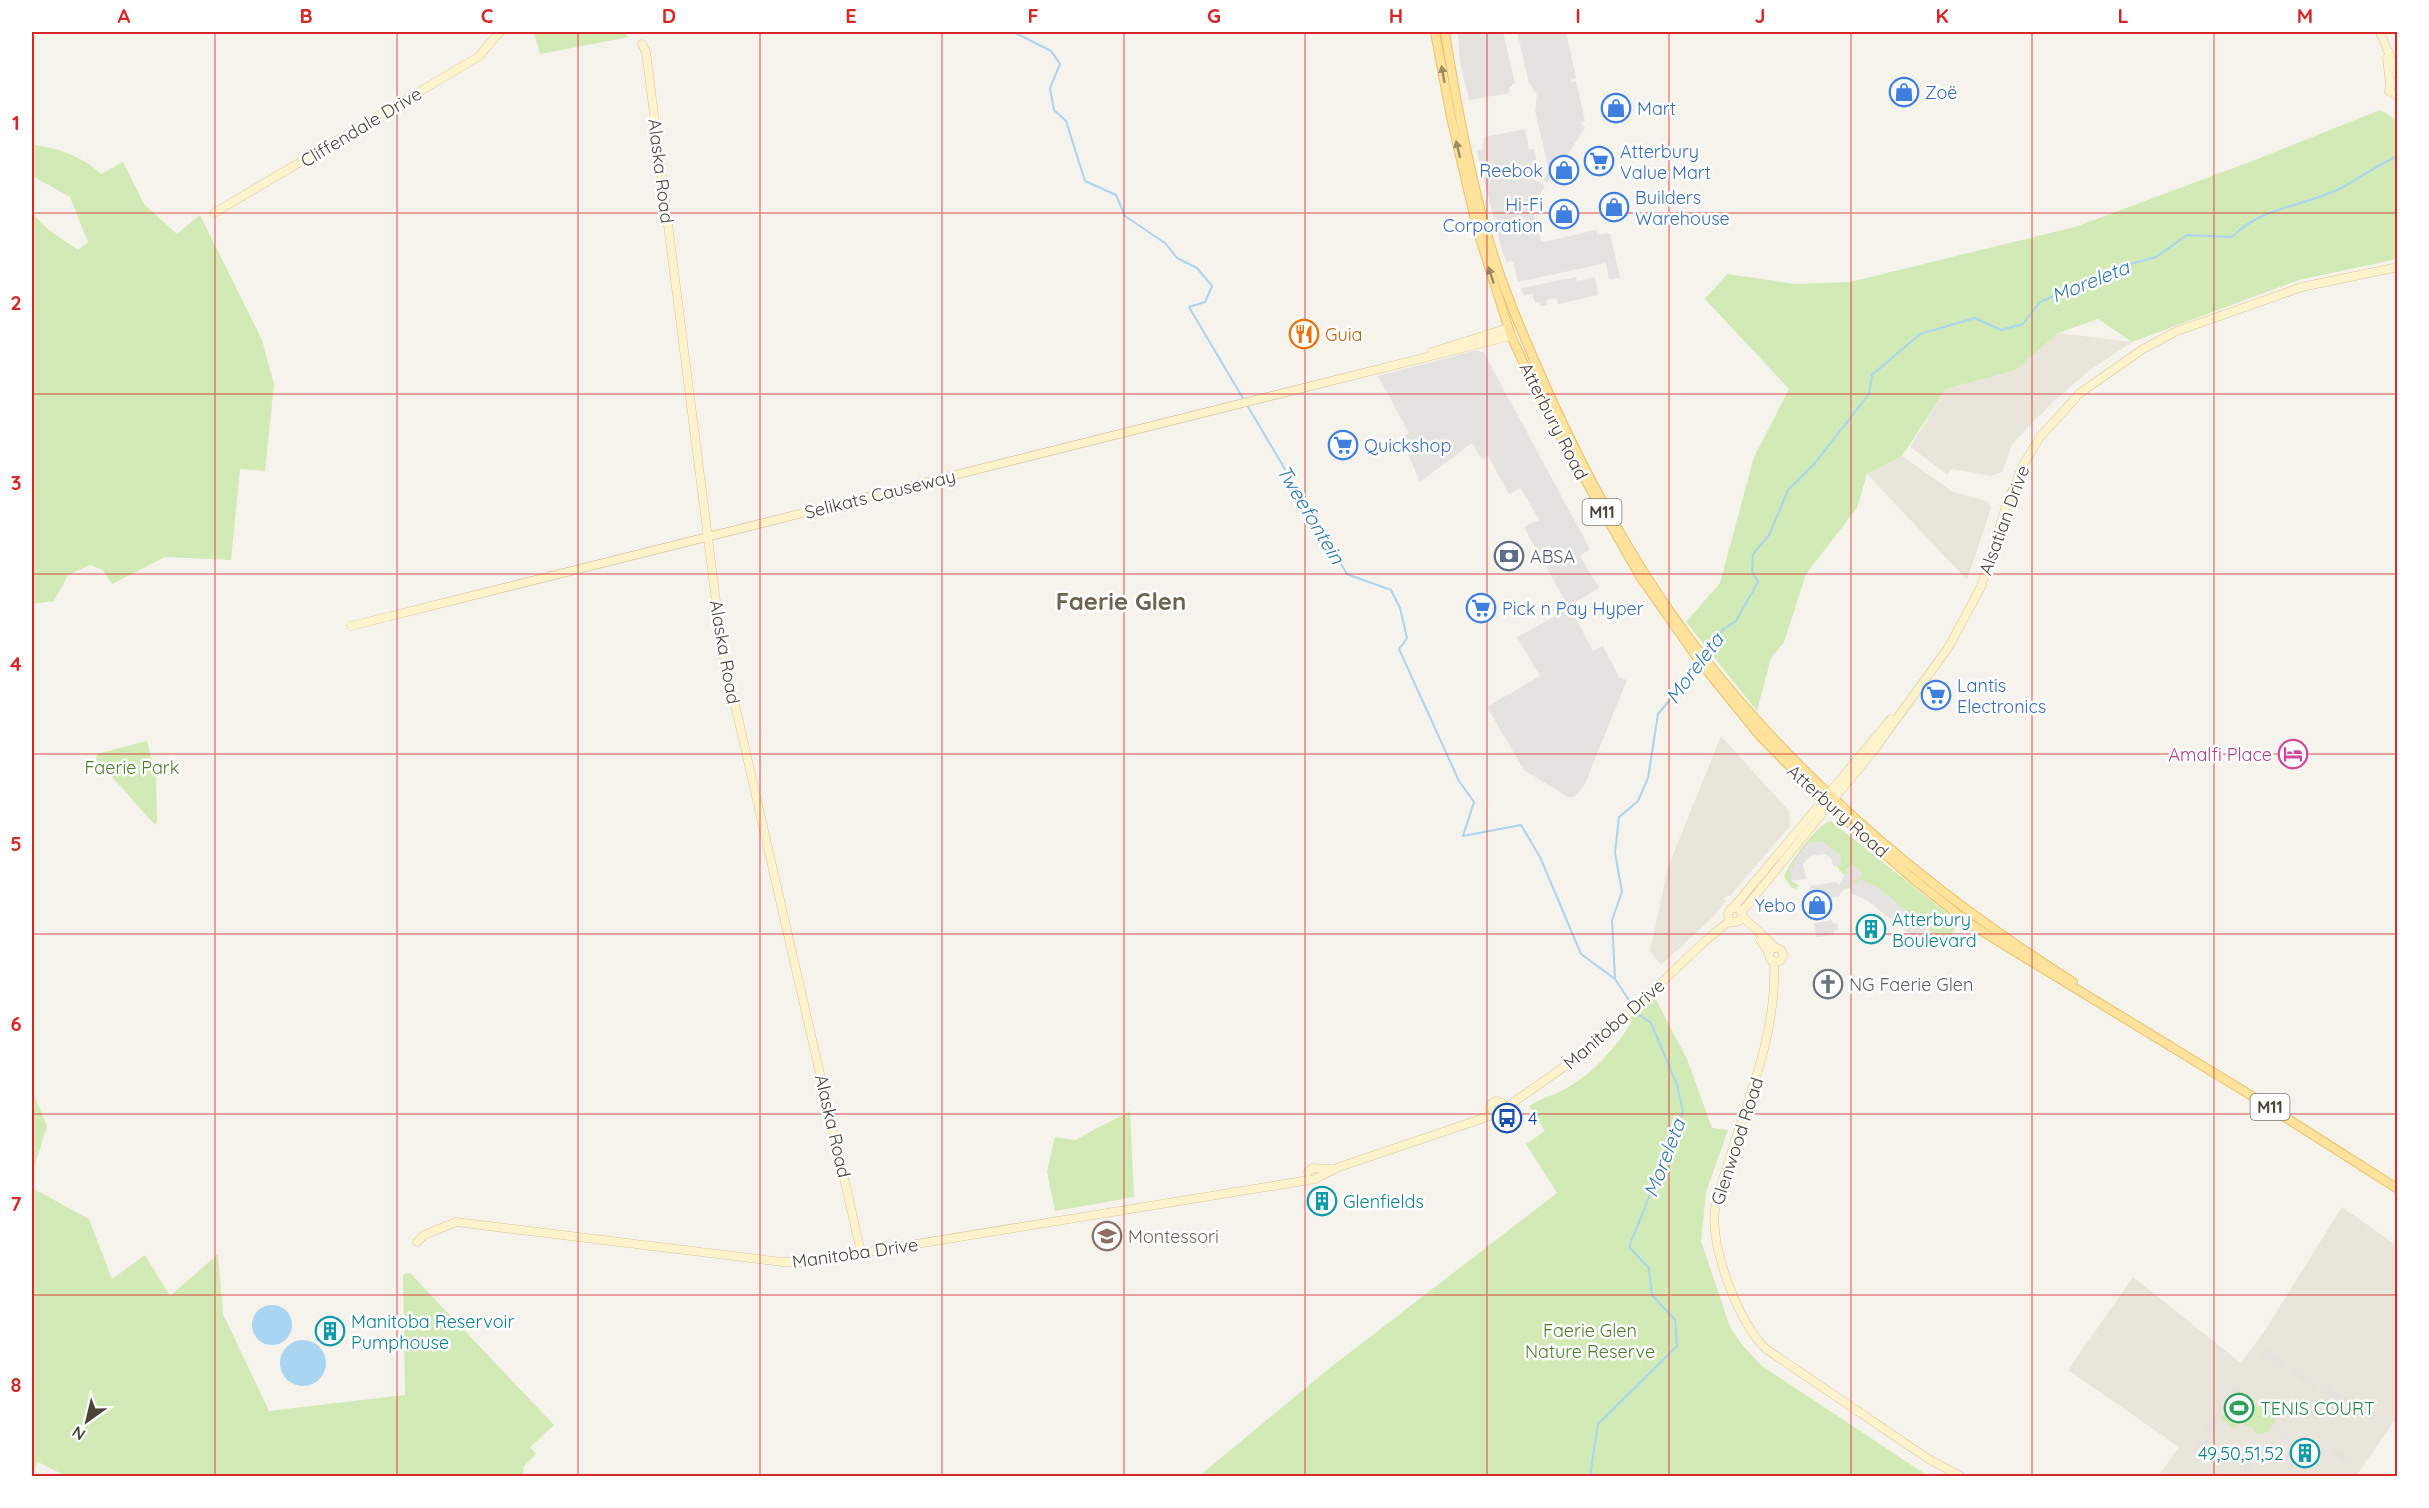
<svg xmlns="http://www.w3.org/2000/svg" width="2429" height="1508" font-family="Quicksand,sans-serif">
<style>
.residential{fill:#eae5da}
.industrial{fill:#e6e2dd}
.green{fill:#d2eab5}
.parking{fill:#e5e3e0}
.water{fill:#a9d4f2}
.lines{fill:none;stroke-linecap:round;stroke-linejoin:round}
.stream{stroke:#a9d4f2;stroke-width:2}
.secondary-casing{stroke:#d6c79b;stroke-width:9}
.primary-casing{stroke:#e6c16a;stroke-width:10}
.secondary{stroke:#fff3cd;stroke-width:8}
.primary{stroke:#ffe39c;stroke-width:8}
.oneway{fill:#9c8c66}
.grid{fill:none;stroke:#d62828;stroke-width:1.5;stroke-opacity:0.55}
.labels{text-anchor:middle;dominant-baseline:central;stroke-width:5;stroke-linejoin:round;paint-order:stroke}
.shield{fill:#fff;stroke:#817c74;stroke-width:1.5}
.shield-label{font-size:16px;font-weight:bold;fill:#4b4439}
.shop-label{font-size:18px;fill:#366cbe;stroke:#fff;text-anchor:start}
.street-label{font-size:18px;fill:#4b4439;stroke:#fff}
.food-label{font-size:18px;fill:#c56008;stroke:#fff;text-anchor:start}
.service-label{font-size:18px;fill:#4e5e75;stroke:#fff;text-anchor:start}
.hotel-label{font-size:18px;fill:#b23c85;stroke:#fff;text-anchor:end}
.park-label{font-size:18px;fill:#4a7f2a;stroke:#fff}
.culture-label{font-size:18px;fill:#0d838f;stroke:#fff;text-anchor:start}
.worship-label{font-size:18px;fill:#5b616d;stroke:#fff;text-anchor:start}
.transit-label{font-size:18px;fill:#164399;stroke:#fff;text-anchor:start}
.education-label{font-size:18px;fill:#785e54;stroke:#fff;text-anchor:start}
.leisure-label{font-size:18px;fill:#27864d;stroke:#fff;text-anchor:start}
.water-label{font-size:20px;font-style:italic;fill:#2e7ab2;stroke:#fff}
.district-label{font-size:24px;font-weight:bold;fill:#6e6250;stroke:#fff}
.neatline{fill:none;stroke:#d62828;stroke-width:2}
.grid-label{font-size:20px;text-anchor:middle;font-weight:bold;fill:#d62828}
</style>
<rect width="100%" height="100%" fill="#f6f3ec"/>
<g class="residential">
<path d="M 2058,333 L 2132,342 L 2090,370 L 2056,399 L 2013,443 L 2002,472 L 1991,476 L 1952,469 L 1947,474 L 1910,447 L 1946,389 L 2016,370 Z"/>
<path d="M 1902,456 L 1953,492 L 1987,501 L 1991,508 L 1967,580 L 1867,474 Z"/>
<path d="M 1721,736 L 1789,811 L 1790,826 L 1730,896 L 1728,895 L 1724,899 L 1726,901 L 1711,919 L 1661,965 L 1650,951 L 1668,867 Z"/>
<path d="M 2342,1207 L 2397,1246 L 2397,1417 L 2356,1476 L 2158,1476 L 2179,1447 L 2068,1370 L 2133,1277 L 2241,1363 L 2263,1333 Z"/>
</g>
<g class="industrial">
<path d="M 2265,1348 L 2289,1366 L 2284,1372 L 2260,1355 Z"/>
<path d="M 2294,1365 L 2318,1383 L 2314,1389 L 2290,1371 Z"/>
<path d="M 2324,1381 L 2348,1399 L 2343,1405 L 2319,1388 Z"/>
<path d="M 2236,1386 L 2242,1390 L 2208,1433 L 2203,1430 Z"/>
<path d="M 2353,1398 L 2376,1415 L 2373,1422 L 2349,1404 Z"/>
<path d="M 2274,1424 L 2293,1438 L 2290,1443 L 2271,1429 Z"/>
<path d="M 2200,1435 L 2224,1454 L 2220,1460 L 2196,1442 Z"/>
<path d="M 2304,1435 L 2323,1449 L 2319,1454 L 2300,1440 Z"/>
<path d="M 2332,1446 L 2352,1460 L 2348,1465 L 2329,1451 Z"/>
<path d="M 2231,1451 L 2255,1469 L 2250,1475 L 2226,1457 Z"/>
</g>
<g class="green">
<path d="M 534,32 L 623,32 L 629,37 L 540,54 Z"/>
<path d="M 2380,110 L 2394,118 L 2397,132 L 2397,259 L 2299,280 L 2132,342 L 2098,319 L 2058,333 L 2016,370 L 1946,389 L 1902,456 L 1867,474 L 1857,508 L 1806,574 L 1784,642 L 1771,658 L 1757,711 L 1686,622 L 1720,583 L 1754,457 L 1789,389 L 1705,299 L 1727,274 L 1796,284 L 1850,282 L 2075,227 L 2255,160 Z"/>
<path d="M 35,145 C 58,148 84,157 101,174 L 123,162 L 144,204 L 177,234 L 200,215 L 262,340 L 274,384 L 265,471 L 240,469 L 231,560 L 165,557 L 112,584 L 103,570 L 90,565 L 68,575 L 54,601 L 32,604 L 32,213 L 50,231 L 78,250 L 88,242 L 70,197 L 32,176 L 32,147 Z"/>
<path d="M 147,741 L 156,775 L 157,822 L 155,825 L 96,759 L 97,754 Z"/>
<path d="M 1831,821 L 1953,918 L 1956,928 L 1949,938 L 1943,940 L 1934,937 L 1935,934 L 1878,888 L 1860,880 L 1858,885 L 1852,881 L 1851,864 L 1846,870 L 1849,873 L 1844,875 L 1837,867 L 1841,855 L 1822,842 L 1794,867 L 1791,881 L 1799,885 L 1796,889 L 1792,888 L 1784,877 C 1787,865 1819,822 1831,821 Z"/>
<path d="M 1654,996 L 1687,1059 L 1712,1128 L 1728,1130 L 1706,1192 L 1701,1241 L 1730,1327 L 1744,1347 L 1762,1366 L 1928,1476 L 1199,1476 L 1331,1367 L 1557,1193 L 1526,1144 L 1545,1131 L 1529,1106 C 1540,1099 1549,1097 1559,1092 C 1589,1078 1614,1050 1631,1023 L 1631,1018 Z"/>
<path d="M 32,1090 L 47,1126 L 32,1174 Z"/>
<path d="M 1130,1111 L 1134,1197 L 1055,1211 L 1047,1171 L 1055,1137 L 1075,1140 Z"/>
<path d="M 32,1188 L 89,1219 L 112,1279 L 145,1255 L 170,1296 L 218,1254 L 223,1314 L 269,1411 L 405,1395 L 403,1275 L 410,1273 L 554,1425 L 530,1447 L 536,1454 L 524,1466 L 523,1476 L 66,1476 L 38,1462 L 32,1475 Z"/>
<path d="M 2241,1392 L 2255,1401 L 2254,1404 L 2271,1413 L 2275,1421 L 2267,1432 L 2257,1435 L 2251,1426 L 2245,1427 L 2243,1418 L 2234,1429 L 2221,1419 Z"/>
</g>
<g class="parking">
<path d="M 1458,32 L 1503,32 L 1515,83 L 1509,88 L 1510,93 L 1469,100 L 1460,62 Z"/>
<path d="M 1517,32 L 1566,32 L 1576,78 L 1571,80 L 1572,82 L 1576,81 L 1585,121 L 1580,123 L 1585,128 L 1564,160 L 1555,162 L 1558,165 L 1547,183 L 1543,180 L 1549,171 L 1535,111 L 1537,95 L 1529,83 Z"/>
<path d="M 1525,129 L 1529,149 L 1534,149 L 1539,170 L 1534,179 L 1545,186 L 1532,206 L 1541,240 L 1544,242 L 1596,230 L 1597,235 L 1610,233 L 1620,278 L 1609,279 L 1606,263 L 1518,282 L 1513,261 L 1507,262 L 1502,251 L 1477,151 L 1483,149 L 1484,137 Z"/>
<path d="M 1576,277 L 1577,281 L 1595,277 L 1598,295 L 1558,304 L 1557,298 L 1547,300 L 1547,305 L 1541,306 L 1539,302 L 1535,303 L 1532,294 L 1524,296 L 1521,288 Z"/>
<path d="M 1477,350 L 1484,353 L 1590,549 L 1580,556 L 1599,588 L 1568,606 L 1524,527 L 1539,520 L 1521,488 L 1509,494 L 1488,456 L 1482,459 L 1472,443 L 1420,482 L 1401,438 L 1409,433 L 1378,376 Z"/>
<path d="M 1570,608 L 1593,651 L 1603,646 L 1619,677 L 1627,680 L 1584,786 L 1574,797 L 1568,797 L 1524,770 L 1487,707 L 1540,676 L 1517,637 Z"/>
<path d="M 1822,841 L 1841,855 L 1841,866 L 1833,866 L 1831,858 L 1825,854 L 1810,856 L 1803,864 L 1806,879 L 1791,881 L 1790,868 L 1794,867 L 1793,862 L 1808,843 Z"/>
<path d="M 1851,864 L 1863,874 L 1857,881 L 1853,879 L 1853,881 L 1858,885 L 1860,879 L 1878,888 L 1935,934 L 1928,949 L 1868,901 L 1852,894 L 1851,888 L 1844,889 L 1838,897 L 1810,901 L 1807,891 L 1810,890 L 1810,886 L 1836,882 L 1839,885 L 1844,875 L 1849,873 L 1846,870 Z"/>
<path d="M 1832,920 L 1833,924 L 1837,923 L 1839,930 L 1834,931 L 1834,935 L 1816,937 L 1814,923 Z"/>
</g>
<g class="water">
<circle cx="272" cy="1325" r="20"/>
<circle cx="303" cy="1363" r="23"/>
</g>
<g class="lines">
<g class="stream">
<path d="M 1014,32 L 1051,51 L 1060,64 L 1050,88 L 1054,110 L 1066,121 L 1085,181 L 1116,195 L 1125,216 L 1165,243 L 1177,258 L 1197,268 L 1212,286 L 1205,302 L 1189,307 L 1244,400"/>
<path d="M 1247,405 L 1347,574 L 1391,590 L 1400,608 L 1407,638 L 1399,649 L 1459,781 L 1474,802 L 1463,836 L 1521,825 L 1540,857 L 1581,954 L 1615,979"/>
<path d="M 1706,658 L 1715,647 L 1722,630 L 1736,621 L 1758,582 L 1752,572 L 1753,554 L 1769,535 L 1788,490 L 1815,463 L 1869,394 L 1872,375 L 1920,334 L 1975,318 L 2001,330 L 2023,324 L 2040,302 L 2119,267 L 2156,257 L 2187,235 L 2232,237 C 2262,206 2304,207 2341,188 C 2360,178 2377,165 2398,156"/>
<path d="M 1590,1476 L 1598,1424 L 1677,1346 L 1675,1320 L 1652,1295 L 1649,1268 L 1629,1247 L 1683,1112 L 1677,1085 L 1651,1023 L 1638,1014 L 1615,979 L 1612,920 L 1622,892 L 1615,853 L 1619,817 L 1638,801 L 1648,778 L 1658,714 L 1700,664"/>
</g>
<g class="secondary-casing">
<g id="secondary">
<path d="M 2380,32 L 2398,76"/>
<path d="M 642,44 L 646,52 L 722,648 L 861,1252"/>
<path d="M 2387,58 L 2390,85"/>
<path d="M 2393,82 L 2389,91 L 2398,97"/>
<path d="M 214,213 L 478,57 L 500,32"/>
<path d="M 1432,352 L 1508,328"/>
<path d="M 351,626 L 1511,336"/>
<path d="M 1733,908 L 1891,719"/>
<circle cx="1735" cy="915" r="7"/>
<path d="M 1741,913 L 1874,750 L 1948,648 L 1981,587 L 2007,503 L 2023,465 L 2040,437 L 2080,393 L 2143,349 L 2177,331 L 2302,287 L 2398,267"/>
<path d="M 1742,916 L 1776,948"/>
<path d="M 1760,940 L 1769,953"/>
<circle cx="1776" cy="955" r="7"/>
<path d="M 1774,961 C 1778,1049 1734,1126 1715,1209 C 1710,1248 1738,1321 1766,1349 L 1927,1458 L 1960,1476"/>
<circle cx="1497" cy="1108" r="7"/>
<path d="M 1504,1109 L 1598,1043 L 1704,942 L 1727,923 L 1733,922"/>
<path d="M 1308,1172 L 1312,1168 L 1331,1169"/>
<path d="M 417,1242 L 424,1235 L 456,1222 L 782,1262 L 806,1262 L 1315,1179 L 1339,1167 L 1496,1114"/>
</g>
</g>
<g class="primary-casing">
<g id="primary">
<path d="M 1435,32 L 1451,117 L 1478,232 L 1511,336 L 1545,409 L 1641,578 L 1700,662 L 1760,736 L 1823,800 L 1912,878 L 1970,924 L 2247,1093 L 2398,1189"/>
<path d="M 1445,32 C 1455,96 1467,160 1484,223 C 1499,280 1523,335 1547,389 C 1589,483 1641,578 1705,659 C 1807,788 1935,895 2073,982"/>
</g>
</g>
<use href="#secondary" class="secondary"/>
<use href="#primary" class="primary"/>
</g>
<defs><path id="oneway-solid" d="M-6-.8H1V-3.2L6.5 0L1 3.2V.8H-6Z" transform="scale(1.5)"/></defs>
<g class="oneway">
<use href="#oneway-solid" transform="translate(1443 74) rotate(-100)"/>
<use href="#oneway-solid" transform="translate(1458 149) rotate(-103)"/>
<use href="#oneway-solid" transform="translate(1491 275) rotate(-108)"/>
</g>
<path class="grid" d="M 215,32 L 215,1476M 397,32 L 397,1476M 578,32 L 578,1476M 760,32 L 760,1476M 942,32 L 942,1476M 1124,32 L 1124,1476M 1305,32 L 1305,1476M 1487,32 L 1487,1476M 1669,32 L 1669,1476M 1851,32 L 1851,1476M 2032,32 L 2032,1476M 2214,32 L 2214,1476M 32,213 L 2398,213M 32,394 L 2398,394M 32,574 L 2398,574M 32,754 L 2398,754M 32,934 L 2398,934M 32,1114 L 2398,1114M 32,1295 L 2398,1295"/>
<defs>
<g id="shop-ring" transform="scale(1.5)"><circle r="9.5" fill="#fff" stroke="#3f7fe0" stroke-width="1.5"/><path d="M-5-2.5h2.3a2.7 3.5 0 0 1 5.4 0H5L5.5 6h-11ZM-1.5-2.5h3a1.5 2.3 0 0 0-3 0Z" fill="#3f7fe0"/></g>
<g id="supermarket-ring" transform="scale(1.5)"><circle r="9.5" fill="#fff" stroke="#3f7fe0" stroke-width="1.5"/><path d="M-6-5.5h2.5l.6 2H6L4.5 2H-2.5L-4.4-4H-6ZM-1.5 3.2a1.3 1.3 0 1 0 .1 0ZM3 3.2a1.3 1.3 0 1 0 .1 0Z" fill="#3f7fe0"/></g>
<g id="restaurant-ring" transform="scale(1.5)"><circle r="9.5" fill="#fff" stroke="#e8710a" stroke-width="1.5"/><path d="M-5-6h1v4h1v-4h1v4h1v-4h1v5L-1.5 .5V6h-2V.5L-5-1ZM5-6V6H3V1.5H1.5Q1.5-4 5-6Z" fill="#e8710a"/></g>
<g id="bank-ring" transform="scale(1.5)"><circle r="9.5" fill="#fff" stroke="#5c6f8a" stroke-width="1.5"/><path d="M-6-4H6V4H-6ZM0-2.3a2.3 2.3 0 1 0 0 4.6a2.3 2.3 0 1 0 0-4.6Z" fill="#5c6f8a"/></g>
<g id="hotel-ring" transform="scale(1.5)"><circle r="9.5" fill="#fff" stroke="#d1479c" stroke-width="1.5"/><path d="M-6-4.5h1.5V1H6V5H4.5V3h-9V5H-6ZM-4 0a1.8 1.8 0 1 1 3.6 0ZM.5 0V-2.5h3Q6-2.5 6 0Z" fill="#d1479c"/></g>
<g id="building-ring" transform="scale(1.5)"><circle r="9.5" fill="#fff" stroke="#0f9aa8" stroke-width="1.5"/><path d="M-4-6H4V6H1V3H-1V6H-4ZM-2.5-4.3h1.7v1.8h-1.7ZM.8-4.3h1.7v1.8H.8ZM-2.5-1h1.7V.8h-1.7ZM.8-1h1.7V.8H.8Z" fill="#0f9aa8"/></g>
<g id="church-ring" transform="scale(1.5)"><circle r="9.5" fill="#fff" stroke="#6b7280" stroke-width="1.5"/><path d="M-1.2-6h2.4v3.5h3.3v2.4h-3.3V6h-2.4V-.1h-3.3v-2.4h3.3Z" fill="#6b7280"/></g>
<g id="bus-ring" transform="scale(1.5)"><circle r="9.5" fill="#fff" stroke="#1a4fb4" stroke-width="1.5"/><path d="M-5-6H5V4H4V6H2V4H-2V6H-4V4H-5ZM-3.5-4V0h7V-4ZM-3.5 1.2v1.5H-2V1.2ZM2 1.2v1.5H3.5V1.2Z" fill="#1a4fb4"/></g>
<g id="school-ring" transform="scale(1.5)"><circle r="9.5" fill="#fff" stroke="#8d6e63" stroke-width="1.5"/><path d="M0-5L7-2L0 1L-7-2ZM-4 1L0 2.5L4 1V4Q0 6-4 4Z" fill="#8d6e63"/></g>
<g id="stadium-ring" transform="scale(1.5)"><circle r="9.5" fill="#fff" stroke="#2e9e5b" stroke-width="1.5"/><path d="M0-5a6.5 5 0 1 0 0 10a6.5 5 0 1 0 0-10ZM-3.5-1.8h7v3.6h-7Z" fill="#2e9e5b"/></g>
</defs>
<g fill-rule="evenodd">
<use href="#shop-ring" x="1904" y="92"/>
<use href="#shop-ring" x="1616" y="108"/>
<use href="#supermarket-ring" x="1599" y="161"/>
<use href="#shop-ring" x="1564" y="170"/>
<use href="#shop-ring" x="1614" y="207"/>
<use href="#shop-ring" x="1564" y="214"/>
<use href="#restaurant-ring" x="1304" y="334"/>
<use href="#supermarket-ring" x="1343" y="445"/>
<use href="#bank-ring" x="1509" y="556"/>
<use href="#supermarket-ring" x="1481" y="608"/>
<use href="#supermarket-ring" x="1936" y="695"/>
<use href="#hotel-ring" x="2293" y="754"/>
<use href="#shop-ring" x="1817" y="905"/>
<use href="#building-ring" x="1871" y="929"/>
<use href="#church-ring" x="1828" y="984"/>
<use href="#bus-ring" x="1507" y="1118"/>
<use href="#building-ring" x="1322" y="1201"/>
<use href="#school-ring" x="1107" y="1236"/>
<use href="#building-ring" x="330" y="1331"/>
<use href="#stadium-ring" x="2239" y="1408"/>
<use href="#building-ring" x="2305" y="1453"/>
</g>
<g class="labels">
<g class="shield">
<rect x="1582.5" y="499" width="39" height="26" rx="4.5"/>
<rect x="2250.5" y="1094" width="39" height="26" rx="4.5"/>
</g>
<g class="shield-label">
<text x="1602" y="512">M11</text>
<text x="2270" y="1107">M11</text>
</g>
<g class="shop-label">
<text x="1925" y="92">Zoë</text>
<text x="1637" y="108">Mart</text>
<text x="1620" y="151">Atterbury<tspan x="1620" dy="21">Value Mart</tspan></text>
<text x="1543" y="170" text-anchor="end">Reebok</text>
<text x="1635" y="197">Builders<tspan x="1635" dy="21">Warehouse</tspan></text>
<text x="1543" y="204" text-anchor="end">Hi-Fi<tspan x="1543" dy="21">Corporation</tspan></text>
<text x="1364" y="445">Quickshop</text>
<text x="1502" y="608">Pick n Pay Hyper</text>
<text x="1957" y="685">Lantis<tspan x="1957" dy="21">Electronics</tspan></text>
<text x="1796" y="905" text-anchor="end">Yebo</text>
</g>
<g class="street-label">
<text transform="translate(361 127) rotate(-31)">Cliffendale Drive</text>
<text transform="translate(661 171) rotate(83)">Alaska Road</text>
<text transform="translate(1554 421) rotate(63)">Atterbury Road</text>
<text transform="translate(880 494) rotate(-14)">Selikats Causeway</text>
<text transform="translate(2004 520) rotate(-70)">Alsatian Drive</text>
<text transform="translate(725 652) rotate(80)">Alaska Road</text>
<text transform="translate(1838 811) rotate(42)">Atterbury Road</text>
<text transform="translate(1614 1024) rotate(-41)">Manitoba Drive</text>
<text transform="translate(833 1126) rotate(77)">Alaska Road</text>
<text transform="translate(1737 1141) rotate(-72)">Glenwood Road</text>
<text transform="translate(855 1253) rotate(-8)">Manitoba Drive</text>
</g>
<g class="food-label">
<text x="1325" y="334">Guia</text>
</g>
<g class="service-label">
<text x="1530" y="556">ABSA</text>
</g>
<g class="hotel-label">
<text x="2272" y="754">Amalfi Place</text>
</g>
<g class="park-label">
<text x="132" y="767">Faerie Park</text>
<text x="1590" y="1330">Faerie Glen<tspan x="1590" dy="21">Nature Reserve</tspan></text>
</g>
<g class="culture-label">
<text x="1892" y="919">Atterbury<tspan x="1892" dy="21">Boulevard</tspan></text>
<text x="1343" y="1201">Glenfields</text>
<text x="351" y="1321">Manitoba Reservoir<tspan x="351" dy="21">Pumphouse</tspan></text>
<text x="2284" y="1453" text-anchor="end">49,50,51,52</text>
</g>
<g class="worship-label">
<text x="1849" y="984">NG Faerie Glen</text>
</g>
<g class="transit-label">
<text x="1528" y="1118">4</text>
</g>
<g class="education-label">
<text x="1128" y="1236">Montessori</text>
</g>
<g class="leisure-label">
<text x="2260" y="1408">TENIS COURT</text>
</g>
<g class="water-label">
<text transform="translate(2090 281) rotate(-22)">Moreleta</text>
<text transform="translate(1311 514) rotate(59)">Tweefontein</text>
<text transform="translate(1694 668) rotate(-53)">Moreleta</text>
<text transform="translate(1664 1158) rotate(-69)">Moreleta</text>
</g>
<g class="district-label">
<text x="1121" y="601">Faerie Glen</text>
</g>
</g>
<rect width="2429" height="1508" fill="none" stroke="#ffffff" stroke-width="66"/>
<g transform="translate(87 1421) rotate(214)" stroke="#ffffff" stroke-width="4.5" paint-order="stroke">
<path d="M0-4.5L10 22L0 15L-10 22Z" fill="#4b4439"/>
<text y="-9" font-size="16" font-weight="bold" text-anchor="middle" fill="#4b4439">N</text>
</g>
<rect x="33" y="33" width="2363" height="1442" class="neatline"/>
<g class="grid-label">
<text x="124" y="23">A</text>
<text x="306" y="23">B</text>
<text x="487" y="23">C</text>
<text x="669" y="23">D</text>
<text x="851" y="23">E</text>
<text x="1033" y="23">F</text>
<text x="1214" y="23">G</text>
<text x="1396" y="23">H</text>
<text x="1578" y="23">I</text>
<text x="1760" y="23">J</text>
<text x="1942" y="23">K</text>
<text x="2123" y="23">L</text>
<text x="2305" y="23">M</text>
<text x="16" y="130">1</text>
<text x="16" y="310">2</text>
<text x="16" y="490">3</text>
<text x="16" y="671">4</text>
<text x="16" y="851">5</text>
<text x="16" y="1031">6</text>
<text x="16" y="1211">7</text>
<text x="16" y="1392">8</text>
</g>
</svg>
